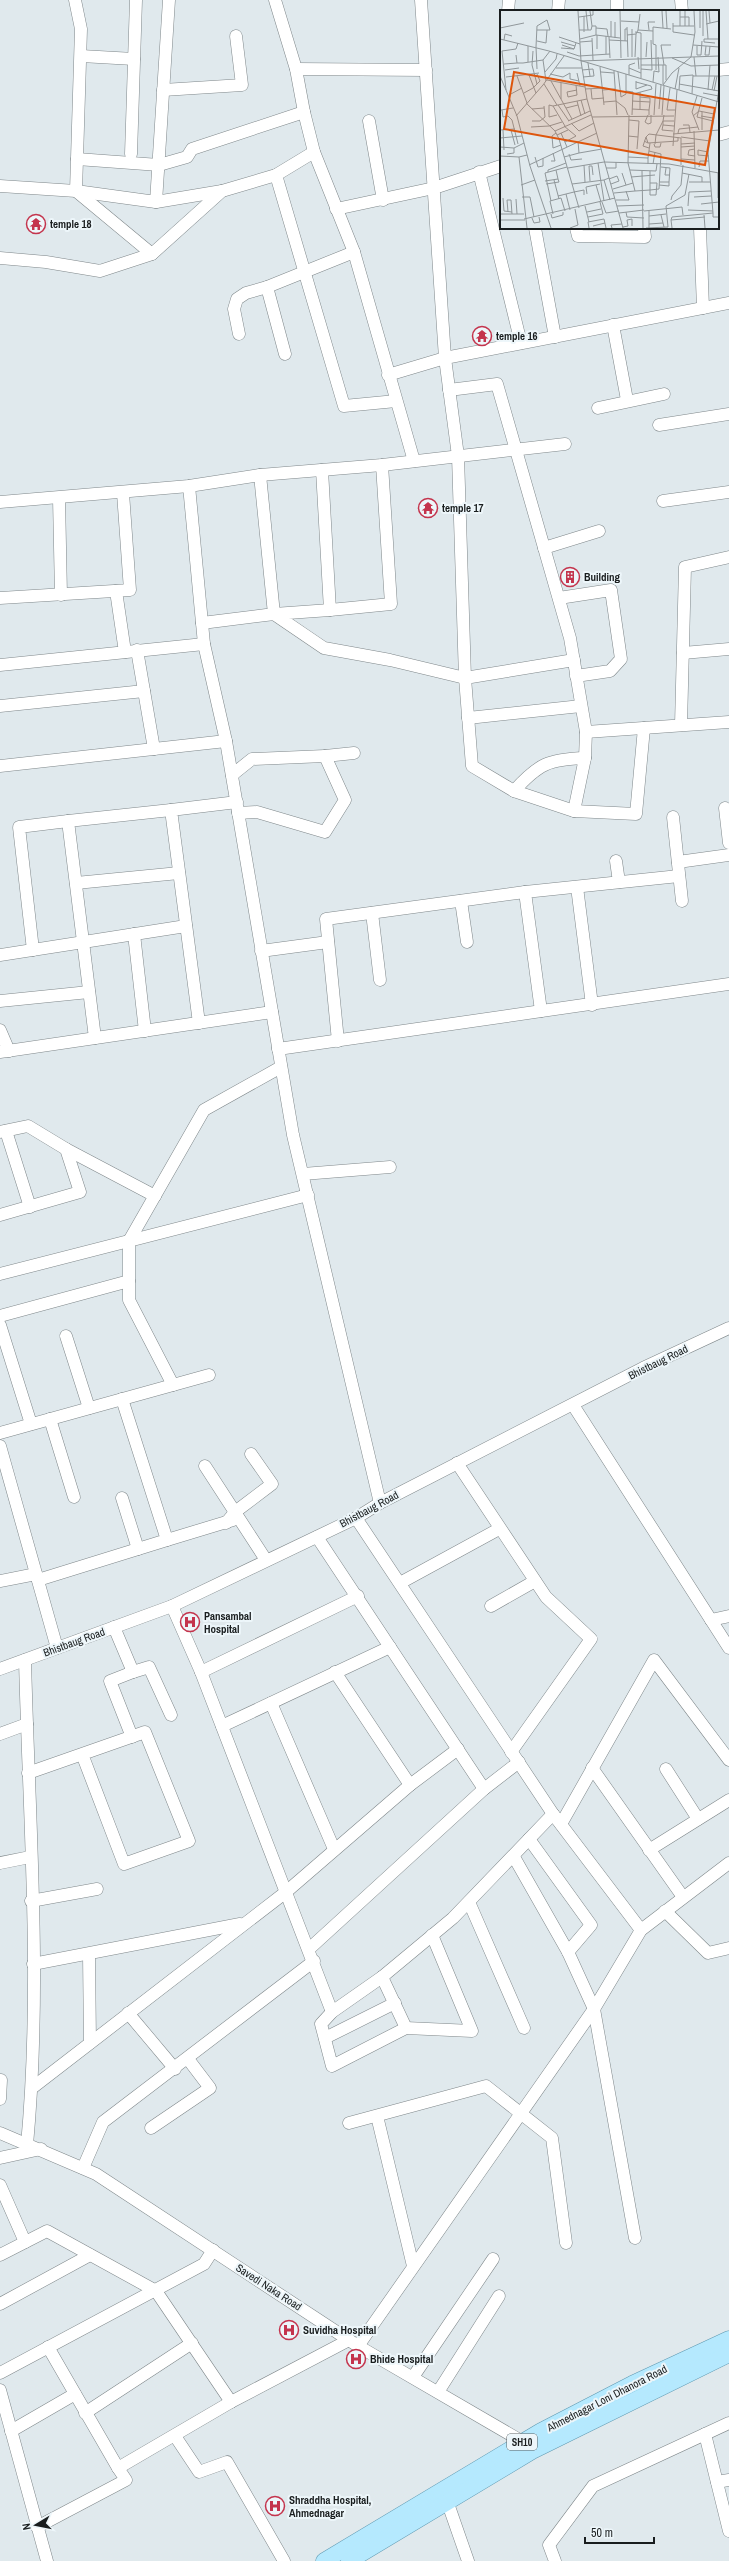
<svg xmlns="http://www.w3.org/2000/svg" width="729" height="2561" font-family="'Archivo Narrow',sans-serif">
<style>
.lines{fill:none;stroke-linecap:round;stroke-linejoin:round}
.minor-casing{stroke:#7f878a;stroke-width:13}
.major-casing{stroke:#5e98b0;stroke-width:17}
.minor{stroke:#fff;stroke-width:12}
.major{stroke:#b5e9fe;stroke-width:16}
.labels{text-anchor:middle;dominant-baseline:central;stroke-width:4;stroke-linejoin:round;paint-order:stroke}
.shield{fill:#edf6fa;stroke:#595e60;stroke-width:1}
.shield-label{font-size:10px;font-weight:bold;fill:#191d1e}
.poi-label{font-size:11px;font-weight:bold;fill:#191d1e;stroke:#edf6fa;text-anchor:start}
.street-label{font-size:11px;fill:#191d1e;stroke:#edf6fa}
.inset-road{fill:none;stroke:#90979a;stroke-width:1}
.view{fill:#de560d;fill-opacity:0.15;stroke:#de560d;stroke-width:2}
.inset-edge{fill:none;stroke:#191d1e;stroke-width:2}
</style>
<rect width="100%" height="100%" fill="#e0e9ed"/>
<g class="lines">
<g class="minor-casing">
<g id="minor">
<path d="M 75,0 L 81,29 L 76,191 L 152,254"/>
<path d="M 275,0 L 296,69 L 304,112 L 314,152 L 354,252 L 414,461"/>
<path d="M 617,0 L 617,11"/>
<path d="M 681,0 L 682,11"/>
<path d="M 508,11 L 509,0"/>
<path d="M 558,11 L 559,0"/>
<path d="M 81,56 L 134,59"/>
<path d="M 296,69 L 426,70"/>
<path d="M 718,70 L 729,69"/>
<path d="M 163,90 L 242,85 L 236,36"/>
<path d="M 369,121 L 383,200"/>
<path d="M 718,135 L 729,132"/>
<path d="M 131,154 L 136,0"/>
<path d="M 77,159 L 159,165 L 187,157 L 192,149 L 304,112"/>
<path d="M 479,172 L 521,343"/>
<path d="M 276,175 L 344,406 L 396,401"/>
<path d="M 0,186 L 76,191 L 156,202 L 169,0"/>
<path d="M 156,202 L 222,191"/>
<path d="M 336,209 L 434,188 L 501,166"/>
<path d="M 535,228 L 555,337"/>
<path d="M 576,228 L 578,236 L 645,237 L 644,228"/>
<path d="M 700,228 L 703,308"/>
<path d="M 0,258 L 46,262 L 100,271 L 152,254 L 222,191 L 276,175 L 314,152"/>
<path d="M 613,325 L 627,400"/>
<path d="M 239,334 L 234,309 L 237,299 L 246,293 L 267,287"/>
<path d="M 285,354 L 267,287 L 354,252"/>
<path d="M 388,375 L 445,358 L 421,0"/>
<path d="M 449,390 L 497,384 L 570,638 L 586,732 L 585,758"/>
<path d="M 598,408 L 664,394"/>
<path d="M 659,425 L 729,414"/>
<path d="M 322,470 L 330,610 L 274,614 L 324,648 L 390,660 L 465,678 L 574,660"/>
<path d="M 189,486 L 204,644 L 226,741 L 293,1135 L 380,1503"/>
<path d="M 59,498 L 61,595"/>
<path d="M 663,501 L 729,492"/>
<path d="M 0,502 L 189,486 L 260,475 L 382,465 L 565,444"/>
<path d="M 544,548 L 599,531"/>
<path d="M 116,591 L 125,652"/>
<path d="M 0,598 L 130,590 L 123,493"/>
<path d="M 559,598 L 611,590 L 621,659 L 610,671 L 576,676"/>
<path d="M 330,610 L 391,604 L 382,465"/>
<path d="M 202,623 L 274,614 L 260,475"/>
<path d="M 137,650 L 154,749"/>
<path d="M 683,653 L 729,649"/>
<path d="M 0,665 L 204,644"/>
<path d="M 0,706 L 144,691"/>
<path d="M 468,718 L 581,706"/>
<path d="M 681,725 L 685,567 L 729,557"/>
<path d="M 586,732 L 729,722"/>
<path d="M 325,756 L 354,753"/>
<path d="M 0,766 L 226,741"/>
<path d="M 232,775 L 252,759 L 325,756 L 345,800 L 325,832 L 257,812 L 238,813"/>
<path d="M 514,791 L 574,811 L 636,814 L 644,728"/>
<path d="M 725,808 L 729,843"/>
<path d="M 574,811 L 585,758 C 549,759 538,764 514,791 L 472,766 L 465,678 L 458,456 L 445,358 L 729,303"/>
<path d="M 673,817 L 682,901"/>
<path d="M 616,861 L 619,882"/>
<path d="M 678,862 L 729,855"/>
<path d="M 76,883 L 179,873"/>
<path d="M 577,887 L 592,1005"/>
<path d="M 461,901 L 467,942"/>
<path d="M 372,913 L 380,980"/>
<path d="M 134,934 L 145,1031"/>
<path d="M 33,950 L 19,827 L 68,821"/>
<path d="M 261,951 L 328,942"/>
<path d="M 0,955 L 186,926"/>
<path d="M 0,1001 L 89,992"/>
<path d="M 541,1011 L 525,892 L 679,876"/>
<path d="M 199,1023 L 171,810 L 237,802"/>
<path d="M 0,1030 L 9,1051"/>
<path d="M 95,1038 L 68,821 L 171,810"/>
<path d="M 338,1041 L 326,919 L 525,892"/>
<path d="M 278,1049 L 729,984"/>
<path d="M 0,1052 L 272,1012"/>
<path d="M 6,1131 L 30,1207"/>
<path d="M 0,1132 L 28,1126 L 66,1149 L 80,1192 L 0,1215"/>
<path d="M 66,1149 L 155,1196"/>
<path d="M 303,1174 L 390,1167"/>
<path d="M 0,1274 L 308,1195"/>
<path d="M 0,1316 L 129,1281"/>
<path d="M 0,1325 L 31,1424"/>
<path d="M 66,1336 L 89,1408"/>
<path d="M 173,1385 L 129,1300 L 129,1241 L 204,1110 L 281,1067"/>
<path d="M 573,1405 L 729,1648"/>
<path d="M 50,1419 L 74,1497"/>
<path d="M 0,1433 L 209,1375"/>
<path d="M 0,1446 L 57,1648"/>
<path d="M 457,1463 L 546,1597 L 591,1639 L 511,1752"/>
<path d="M 205,1466 L 266,1560"/>
<path d="M 122,1498 L 138,1549"/>
<path d="M 356,1518 L 553,1814 L 641,1930"/>
<path d="M 226,1523 L 235,1512 L 272,1484 L 251,1454"/>
<path d="M 317,1537 L 484,1789"/>
<path d="M 167,1540 L 233,1520"/>
<path d="M 38,1580 L 167,1540 L 122,1399"/>
<path d="M 0,1581 L 36,1574"/>
<path d="M 400,1583 L 499,1529"/>
<path d="M 172,1606 L 201,1672 L 332,2012 L 382,1977 L 453,1918 L 553,1814"/>
<path d="M 491,1606 L 535,1581"/>
<path d="M 711,1620 L 729,1616"/>
<path d="M 114,1627 L 133,1672 L 110,1681 L 132,1737"/>
<path d="M 25,1660 C 29,1821 42,1984 27,2145"/>
<path d="M 0,1669 L 172,1606 L 356,1518 L 380,1503 L 643,1368 L 729,1328"/>
<path d="M 133,1672 L 149,1667 L 171,1715"/>
<path d="M 201,1672 L 358,1596"/>
<path d="M 335,1672 L 410,1785"/>
<path d="M 271,1703 L 334,1849"/>
<path d="M 222,1726 L 390,1647"/>
<path d="M 0,1734 L 27,1724"/>
<path d="M 592,1768 L 683,1897"/>
<path d="M 666,1769 L 698,1819"/>
<path d="M 28,1773 L 145,1732 L 189,1841 L 124,1864 L 82,1754"/>
<path d="M 561,1824 L 654,1660 L 729,1760"/>
<path d="M 529,1839 L 591,1925 L 568,1952"/>
<path d="M 649,1850 L 729,1800"/>
<path d="M 514,1857 L 568,1952 L 594,2009 L 635,2238"/>
<path d="M 0,1863 L 30,1857"/>
<path d="M 31,1901 L 97,1889"/>
<path d="M 469,1902 L 524,2028"/>
<path d="M 665,1911 L 708,1953 L 729,1948"/>
<path d="M 309,1949 L 484,1789 L 519,1762"/>
<path d="M 89,1954 L 90,2043"/>
<path d="M 33,1964 L 240,1924"/>
<path d="M 382,1977 L 406,2028"/>
<path d="M 332,2012 L 321,2024 L 332,2066 L 406,2028 L 472,2031 L 432,1935"/>
<path d="M 128,2013 L 175,2069"/>
<path d="M 325,2038 L 395,2003"/>
<path d="M 32,2088 L 286,1892 L 410,1785 L 458,1749"/>
<path d="M 0,2099 L 1,2080"/>
<path d="M 377,2116 L 413,2266"/>
<path d="M 349,2123 L 486,2086 L 552,2138 L 566,2243"/>
<path d="M 151,2128 L 210,2088 L 188,2059"/>
<path d="M 0,2133 L 96,2174 L 358,2346 L 530,2446"/>
<path d="M 0,2158 L 41,2149"/>
<path d="M 83,2168 L 103,2122 L 314,1961"/>
<path d="M 0,2185 L 25,2242"/>
<path d="M 0,2255 L 47,2231 L 156,2291 L 231,2402"/>
<path d="M 0,2304 L 90,2255"/>
<path d="M 358,2346 L 594,2009 L 641,1930 L 729,1863"/>
<path d="M 48,2347 L 118,2468"/>
<path d="M 0,2373 L 204,2264 L 213,2250"/>
<path d="M 413,2377 L 493,2259"/>
<path d="M 0,2390 L 47,2561"/>
<path d="M 438,2392 L 499,2296"/>
<path d="M 85,2413 L 192,2343"/>
<path d="M 11,2431 L 75,2394"/>
<path d="M 705,2434 L 729,2531"/>
<path d="M 175,2436 L 199,2472 L 227,2462 L 284,2561"/>
<path d="M 717,2482 L 729,2480"/>
<path d="M 445,2495 L 468,2561"/>
<path d="M 37,2527 L 126,2480 L 118,2468 L 231,2402 L 349,2340"/>
<path d="M 555,2561 L 549,2545 L 593,2486 L 729,2423"/>
</g>
</g>
<g class="major-casing">
<g id="major">
<path d="M 324,2561 L 541,2431 L 632,2384 L 729,2339"/>
<path d="M 349,2561 L 534,2450 L 729,2354"/>
</g>
</g>
<use href="#minor" class="minor"/>
<use href="#major" class="major"/>
</g>
<defs>
<g id="temple-ring" transform="scale(1)"><circle r="9.5" fill="#edf6fa" stroke="#c4344d" stroke-width="1.5"/><path d="M0-6L5-2H3V0L6.5 2.5H4V6H1.5V3h-3V6H-4V2.5H-6.5L-3 0V-2H-5Z" fill="#c4344d"/></g>
<g id="building-ring" transform="scale(1)"><circle r="9.5" fill="#edf6fa" stroke="#c4344d" stroke-width="1.5"/><path d="M-4-6H4V6H1V3H-1V6H-4ZM-2.5-4.3h1.7v1.8h-1.7ZM.8-4.3h1.7v1.8H.8ZM-2.5-1h1.7V.8h-1.7ZM.8-1h1.7V.8H.8Z" fill="#c4344d"/></g>
<g id="hospital-ring" transform="scale(1)"><circle r="9.5" fill="#edf6fa" stroke="#c4344d" stroke-width="1.5"/><path d="M-5-5h3v3.5h4V-5h3V5h-3V1.5h-4V5h-3Z" fill="#c4344d"/></g>
</defs>
<g fill-rule="evenodd">
<use href="#temple-ring" x="36" y="224"/>
<use href="#temple-ring" x="482" y="336"/>
<use href="#temple-ring" x="428" y="508"/>
<use href="#building-ring" x="570" y="577"/>
<use href="#hospital-ring" x="190" y="1622"/>
<use href="#hospital-ring" x="289" y="2330"/>
<use href="#hospital-ring" x="356" y="2359"/>
<use href="#hospital-ring" x="275" y="2506"/>
</g>
<g class="labels">
<rect class="shield" x="507" y="2434" width="30" height="16" rx="3"/>
<g class="shield-label">
<text x="522" y="2442">SH10</text>
</g>
<g class="poi-label">
<text x="50" y="224">temple 18</text>
<text x="496" y="336">temple 16</text>
<text x="442" y="508">temple 17</text>
<text x="584" y="577">Building</text>
<text x="204" y="1616">Pansambal<tspan x="204" dy="13">Hospital</tspan></text>
<text x="303" y="2330">Suvidha Hospital</text>
<text x="370" y="2359">Bhide Hospital</text>
<text x="289" y="2500">Shraddha Hospital,<tspan x="289" dy="13">Ahmednagar</tspan></text>
</g>
<g class="street-label">
<text transform="translate(658 1362) rotate(-26)">Bhistbaug Road</text>
<text transform="translate(369 1509) rotate(-28)">Bhistbaug Road</text>
<text transform="translate(74 1642) rotate(-20)">Bhistbaug Road</text>
<text transform="translate(269 2287) rotate(33)">Savedi Naka Road</text>
<text transform="translate(607 2398) rotate(-27)">Ahmednagar Loni Dhanora Road</text>
</g>
</g>
<g transform="translate(500 10)">
<rect width="219" height="219" fill="#e0e9ed"/>
<path class="inset-road" d="M 78,1 L 81,51 L 87,89 L 123,218M 86,1 L 88,20M 90,1 L 92,16 L 96,16 L 96,25M 120,1 L 121,48M 162,1 L 163,18M 166,1 L 167,18M 180,1 L 180,16M 185,1 L 185,16M 200,1 L 200,18M 203,1 L 203,26M 206,1 L 208,29M 209,1 L 210,13M 84,6 L 84,22M 79,7 L 93,5 L 93,1M 180,7 L 189,7 L 189,16M 121,11 L 139,12M 173,13 L 173,22 L 194,25M 206,14 L 219,11M 173,16 L 194,16M 127,17 L 128,47M 0,18 L 24,13M 96,18 L 107,19 L 108,26M 37,20 L 50,20 L 47,10 L 37,16 L 36,37 L 37,59M 79,20 L 91,20 L 92,16M 138,20 L 140,4M 149,20 L 148,12 L 155,12M 135,22 L 141,23 L 141,68M 127,25 L 136,24 L 138,20 L 153,21M 59,27 L 80,34M 109,27 L 110,48M 111,27 L 111,11M 92,28 L 93,50M 115,28 L 115,12M 0,29 L 49,41 L 219,92M 80,29 L 96,25 L 120,28M 4,30 L 5,24 L 12,26M 109,30 L 128,31M 37,31 L 46,33 L 47,20M 125,31 L 125,19 L 127,19M 61,32 L 75,36M 80,32 L 92,31M 215,33 L 204,32 L 204,29 L 219,29M 62,35 L 74,39 L 76,33M 193,35 L 219,37M 28,36 L 28,52M 197,36 L 197,45 L 201,45 L 202,31M 206,36 L 205,45 L 209,45 L 210,36M 61,38 L 74,39M 97,39 L 97,25M 33,41 L 32,55 L 37,74M 67,42 L 79,46 L 110,44M 106,44 L 106,26M 16,45 L 17,53 L 23,53 L 43,50 L 50,41M 132,47 L 132,19M 135,47 L 136,24M 138,47 L 139,59M 146,47 L 147,32M 194,47 L 196,66M 172,48 L 191,56 L 219,55M 43,50 L 46,71M 81,51 L 219,46M 88,53 L 90,66M 4,54 L 17,53M 141,55 L 166,55 L 166,70M 163,55 L 163,74M 164,55 L 161,35 L 171,35M 100,57 L 104,95M 56,58 L 82,58M 129,58 L 141,63M 141,59 L 152,60 L 151,30M 5,60 L 19,58M 82,60 L 93,59 L 94,66 L 83,67M 156,60 L 156,35 L 153,34 L 153,17 L 171,19M 114,61 L 117,105M 45,62 L 56,49 L 57,44M 101,62 L 114,63M 118,62 L 121,87 L 126,84 L 126,64M 77,63 L 80,76M 50,64 L 63,67 L 70,63 L 70,69 L 79,71M 29,65 L 36,83M 129,65 L 129,55 L 135,53M 0,66 L 17,106 L 30,156 L 51,218M 17,66 L 27,93M 193,66 L 219,66M 6,67 L 39,63M 47,70 L 85,77M 51,71 L 72,109M 136,71 L 136,79 L 147,75M 153,72 L 154,61 L 159,62 L 158,47M 61,73 L 61,89M 44,74 L 57,95M 179,74 L 219,81M 76,75 L 77,85 L 68,87 L 67,82 L 77,80M 163,75 L 172,63 L 191,47 L 195,22 L 194,1M 170,78 L 167,100 L 175,100M 85,79 L 103,78M 91,79 L 92,89 L 104,88M 175,79 L 179,58M 6,80 L 2,41 L 16,39 L 18,33M 103,80 L 115,79M 179,80 L 180,66 L 193,65 L 192,84M 208,80 L 210,55M 212,80 L 215,66M 126,81 L 133,82 L 132,105M 214,81 L 217,66M 24,83 L 33,78 L 40,71 L 37,64M 203,83 L 219,86M 133,84 L 152,79 L 151,76 L 136,72M 9,85 L 22,78M 197,86 L 192,102 L 199,120M 140,87 L 150,88 L 150,92M 202,88 L 197,107 L 213,111M 81,90 L 85,104M 77,91 L 81,106M 132,91 L 150,92 L 149,100M 104,92 L 116,91 L 125,98 L 128,105M 217,92 L 219,79M 26,93 L 55,121 L 59,129 L 79,198M 58,95 L 69,111M 53,96 L 49,95 L 49,107 L 57,105M 66,98 L 78,95M 32,99 L 44,98M 132,99 L 149,100 L 149,105M 140,99 L 140,82M 159,99 L 161,75M 1,100 L 13,98M 2,100 L 3,107 L 8,106 L 12,110 L 18,134M 202,102 L 202,120M 148,105 L 145,112 L 148,114 L 151,113 L 151,105M 154,105 L 156,74M 162,105 L 164,76M 164,105 L 163,111 L 174,111M 16,106 L 43,75 L 64,46M 193,106 L 199,101 L 214,104M 201,106 L 213,108M 92,107 L 174,106M 129,110 L 139,111 L 138,127M 32,111 L 40,111 L 45,107 L 44,96M 68,111 L 90,101M 71,113 L 79,121 L 94,113M 163,115 L 162,120 L 173,121M 183,115 L 189,115 L 190,122M 64,116 L 76,126 L 65,132M 65,116 L 53,96 L 87,89M 31,117 L 49,116 L 62,112M 0,120 L 15,119M 3,120 L 4,140M 11,120 L 15,135M 55,121 L 91,105M 194,121 L 195,158M 56,123 L 52,126 L 53,138 L 61,135M 61,123 L 67,137M 178,123 L 179,119 L 198,117M 173,124 L 219,120M 57,125 L 68,120M 128,126 L 138,127 L 137,139M 146,127 L 143,136 L 149,138M 181,127 L 210,131M 0,128 L 22,126M 144,131 L 148,133 L 146,127 L 149,124 L 181,128 L 181,155M 148,133 L 178,131 L 178,127M 154,134 L 155,137 L 160,137 L 161,133M 155,134 L 156,125 L 163,111 L 163,115 L 174,116M 181,134 L 195,133M 173,136 L 177,80M 0,137 L 14,138 L 24,133M 181,137 L 195,136M 149,141 L 161,144 L 159,179 L 150,180 L 150,161M 208,142 L 198,140 L 198,145 L 209,146M 79,143 L 102,139M 7,144 L 14,143 L 14,138M 69,144 L 71,150 L 82,149M 27,145 L 19,147 L 27,218M 0,146 L 19,147M 195,146 L 188,145 L 189,140 L 195,139M 35,147 L 38,157 L 43,156 L 43,148M 64,147 L 79,143 L 78,131M 128,147 L 148,148 L 148,154M 148,148 L 150,133M 181,149 L 195,150M 51,151 L 55,151 L 53,143M 98,153 L 104,191M 153,154 L 155,142M 29,155 L 97,123M 84,155 L 85,172M 199,157 L 200,151 L 209,151M 68,158 L 104,152 L 169,154 L 219,163M 106,158 L 116,158 L 116,152M 166,158 L 165,165 L 170,165M 130,160 L 156,161 L 157,154M 142,161 L 143,218M 48,162 L 48,160 L 66,153M 122,163 L 126,175M 182,163 L 202,167 L 202,172 L 210,172M 218,163 L 218,188M 131,167 L 155,165M 109,168 L 104,170 L 110,190M 109,169 L 117,166 L 119,171 L 111,174M 54,170 L 59,189M 45,171 L 58,169 L 56,160M 90,171 L 89,156 L 92,156 L 93,165M 160,172 L 169,172 L 170,158 L 161,157M 189,172 L 202,172M 46,174 L 59,172 L 58,169M 72,174 L 104,170M 21,175 L 35,170M 96,175 L 101,192M 159,175 L 169,176 L 169,172M 113,179 L 133,173M 135,181 L 150,180 L 150,185 L 156,185 L 157,173 L 150,173M 74,182 L 84,180 L 84,185M 114,183 L 135,181 L 128,153 L 129,105M 66,184 L 70,200M 87,184 L 86,177 L 100,174M 58,186 L 74,182M 22,187 L 30,187 L 34,207M 194,187 L 211,186M 3,188 L 4,201 L 12,202M 16,189 L 17,204M 116,190 L 129,190 L 126,181M 171,190 L 172,186 L 181,175 L 183,155M 51,191 L 45,163 L 67,157M 102,192 L 106,203 L 119,201M 201,194 L 219,192M 85,196 L 89,212M 117,196 L 144,195M 188,196 L 189,182 L 211,181M 188,200 L 213,201M 144,201 L 182,197 L 183,205M 8,202 L 7,190 L 11,190 L 12,204M 87,202 L 101,199M 126,202 L 127,207 L 144,208M 119,203 L 144,200M 213,203 L 208,142 L 217,91M 0,204 L 24,204M 51,204 L 52,208 L 63,205 L 63,202M 53,204 L 50,191 L 61,188 L 65,201M 161,205 L 164,217M 204,205 L 205,218M 149,206 L 166,204M 88,207 L 103,204 L 100,192M 32,208 L 34,213 L 40,212 L 39,207M 24,209 L 115,188M 0,210 L 25,210M 171,210 L 172,207 L 213,203 L 213,207 L 219,207M 149,214 L 163,213M 93,216 L 105,213M 123,217 L 128,216 L 127,210 L 132,209 L 132,216M 70,218 L 78,215 L 75,199M 89,218 L 88,212 L 104,209 L 106,218M 112,218 L 111,215 L 122,214M 146,218 L 168,217 L 166,196 L 185,185 L 189,164M 149,218 L 149,201M 172,218 L 171,210 L 205,207"/>
<path class="view" d="M 14,62 L 215,98 L 205,155 L 4,119 Z"/>
<rect width="219" height="219" class="inset-edge"/>
</g>
<g transform="translate(36 2525) rotate(260)" stroke="#edf6fa" stroke-width="3" paint-order="stroke">
<path d="M0-3L7 15L0 10L-7 15Z" fill="#191d1e"/>
<text y="-6" font-size="11" font-weight="bold" text-anchor="middle" fill="#191d1e">N</text>
</g>
<path d="M585 2537v6h69v-6" fill="none" stroke="#191d1e" stroke-width="2"/>
<text x="591" y="2537" font-size="12" fill="#191d1e" stroke="#edf6fa" stroke-width="3" paint-order="stroke">50 m</text>
</svg>
